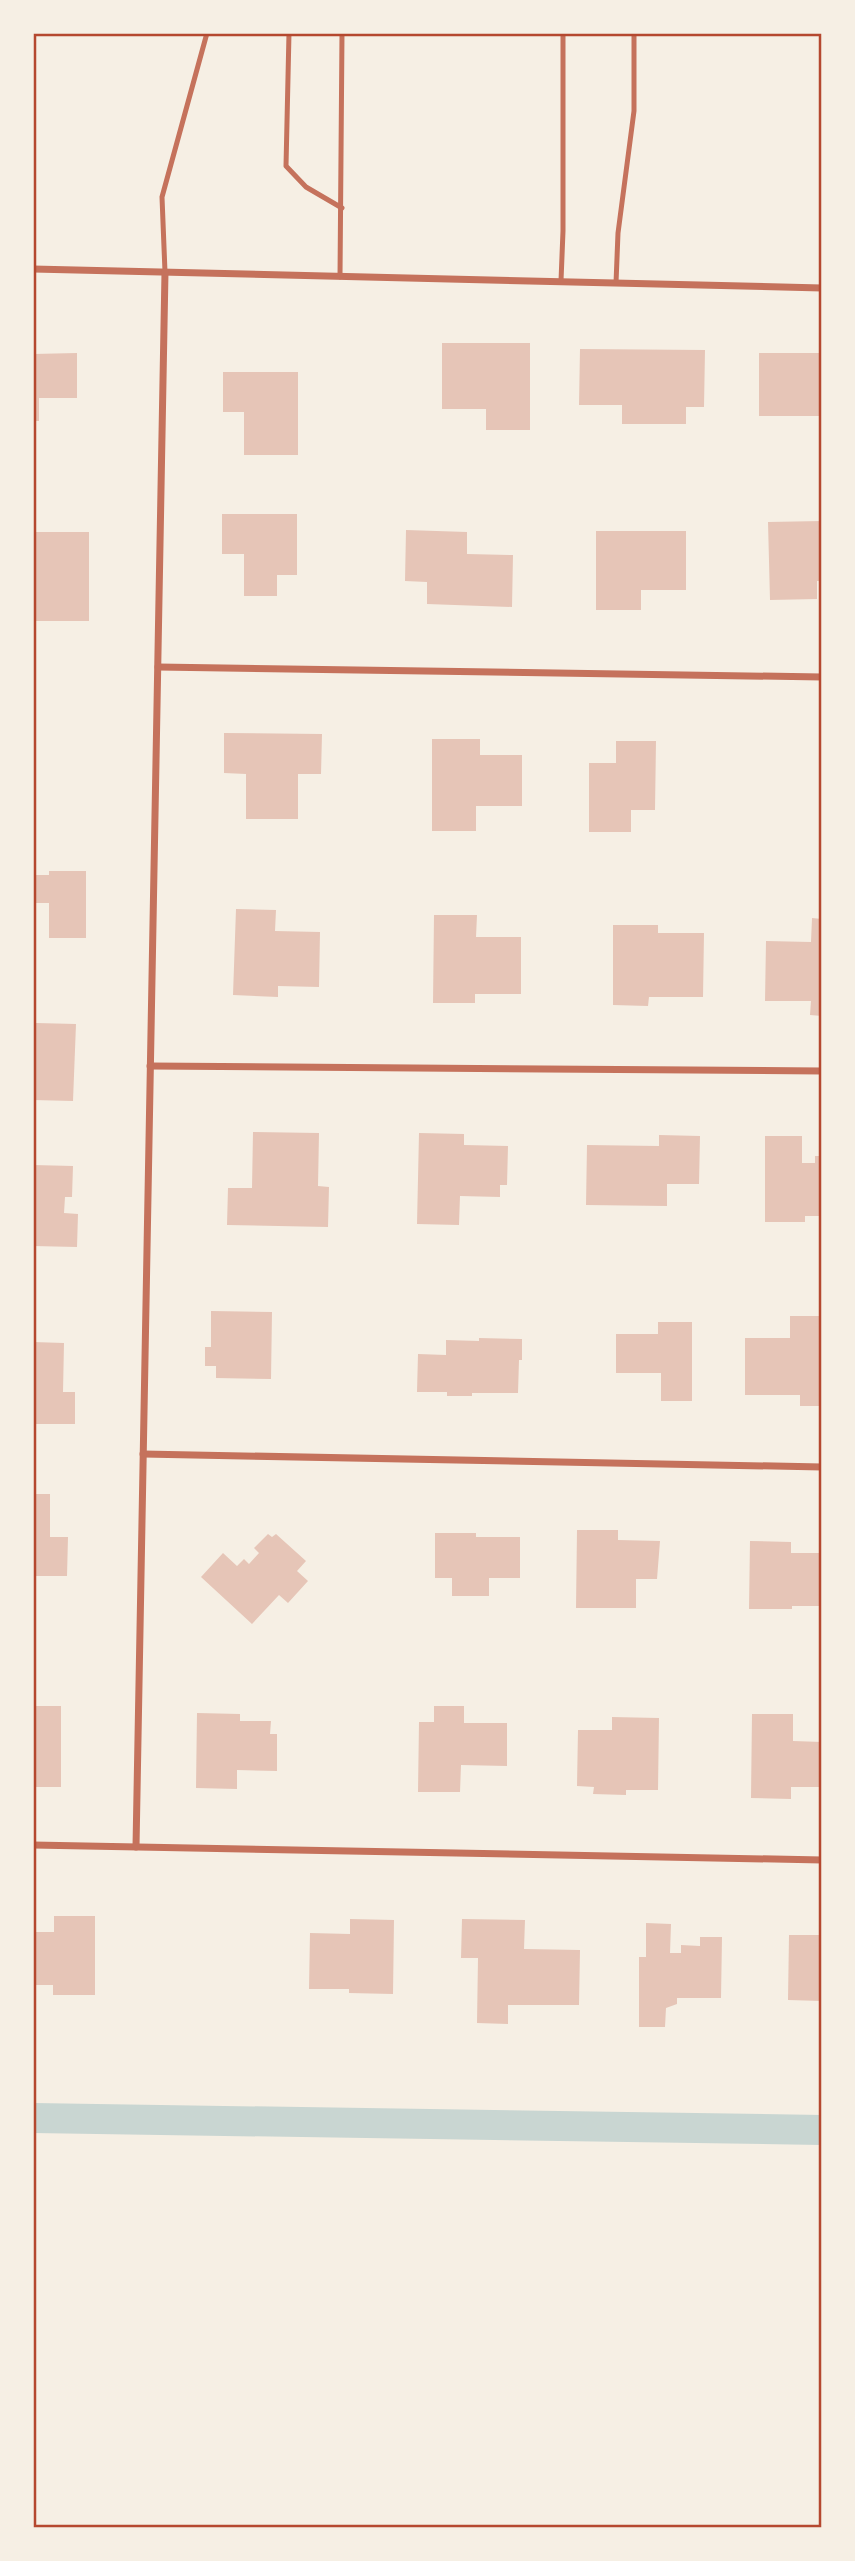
<svg xmlns="http://www.w3.org/2000/svg" width="855" height="2561" font-family="'Source Sans 3',sans-serif">
<style>
.lines{fill:none;stroke-linecap:round;stroke-linejoin:round}
.canal{stroke:#c9d6d2;stroke-width:30}
.building{fill:#e6c5b7}
.service{stroke:#c5725c;stroke-width:5}
.minor{stroke:#c5725c;stroke-width:7}
.neatline{fill:none;stroke:#b5482f;stroke-width:2.5}
</style>
<rect width="100%" height="100%" fill="#f6efe4"/>
<g class="lines">
<path class="canal" d="M 33,2118 L 822,2130"/>
</g>
<g class="building">
<path d="M 442,343 L 530,343 L 530,430 L 486,430 L 486,409 L 442,409 Z"/>
<path d="M 580,349 L 705,350 L 704,407 L 686,407 L 686,424 L 622,424 L 622,405 L 579,405 Z"/>
<path d="M 77,353 L 77,398 L 39,398 L 39,421 L 33,421 L 33,354 Z"/>
<rect x="759" y="353" width="63" height="63"/>
<path d="M 223,372 L 298,372 L 298,455 L 244,455 L 244,412 L 223,412 Z"/>
<path d="M 222,514 L 297,514 L 297,575 L 277,575 L 277,596 L 244,596 L 244,554 L 222,554 Z"/>
<path d="M 822,521 L 822,581 L 817,581 L 817,599 L 770,600 L 768,522 Z"/>
<path d="M 406,530 L 467,532 L 467,554 L 513,555 L 512,607 L 427,604 L 427,582 L 405,581 Z"/>
<path d="M 596,531 L 686,531 L 686,590 L 641,590 L 641,610 L 596,610 Z"/>
<rect x="33" y="532" width="56" height="89"/>
<path d="M 224,733 L 322,734 L 321,774 L 298,774 L 298,819 L 246,819 L 246,774 L 224,773 Z"/>
<path d="M 432,739 L 480,739 L 480,755 L 522,755 L 522,806 L 476,806 L 476,831 L 432,831 Z"/>
<path d="M 616,741 L 656,741 L 655,810 L 631,810 L 631,832 L 589,832 L 589,763 L 616,763 Z"/>
<path d="M 49,871 L 86,871 L 86,938 L 49,938 L 49,903 L 33,903 L 33,875 L 49,875 Z"/>
<path d="M 236,909 L 276,910 L 275,931 L 320,932 L 319,987 L 278,986 L 278,997 L 233,995 Z"/>
<path d="M 434,915 L 477,915 L 476,937 L 521,937 L 521,994 L 475,994 L 475,1003 L 433,1003 Z"/>
<path d="M 812,918 L 822,919 L 822,1016 L 810,1015 L 811,1001 L 765,1001 L 766,941 L 811,942 Z"/>
<path d="M 613,925 L 658,925 L 658,933 L 704,933 L 703,997 L 649,997 L 648,1006 L 613,1005 Z"/>
<path d="M 36,1023 L 76,1024 L 73,1101 L 33,1100 Z"/>
<path d="M 253,1132 L 319,1133 L 318,1186 L 329,1187 L 328,1227 L 227,1225 L 228,1188 L 252,1188 Z"/>
<path d="M 419,1133 L 464,1134 L 464,1145 L 508,1146 L 507,1185 L 500,1185 L 500,1197 L 460,1196 L 459,1225 L 417,1224 Z"/>
<path d="M 659,1135 L 700,1136 L 699,1184 L 667,1184 L 667,1206 L 586,1205 L 587,1145 L 659,1146 Z"/>
<path d="M 765,1136 L 802,1136 L 802,1163 L 815,1163 L 815,1156 L 822,1156 L 822,1216 L 805,1216 L 805,1222 L 765,1222 Z"/>
<path d="M 33,1165 L 73,1166 L 72,1197 L 65,1197 L 64,1213 L 78,1214 L 77,1247 L 33,1246 Z"/>
<path d="M 211,1311 L 272,1312 L 271,1379 L 216,1378 L 216,1366 L 205,1366 L 205,1347 L 211,1347 Z"/>
<path d="M 790,1316 L 822,1316 L 822,1406 L 800,1406 L 800,1395 L 745,1395 L 745,1338 L 790,1338 Z"/>
<path d="M 658,1322 L 692,1322 L 692,1401 L 661,1401 L 661,1373 L 616,1373 L 616,1334 L 658,1334 Z"/>
<path d="M 479,1338 L 522,1339 L 522,1360 L 519,1360 L 518,1393 L 472,1393 L 472,1396 L 447,1396 L 447,1392 L 417,1392 L 418,1354 L 446,1355 L 446,1340 L 479,1341 Z"/>
<path d="M 33,1342 L 64,1343 L 63,1392 L 75,1392 L 75,1424 L 33,1424 Z"/>
<path d="M 33,1494 L 50,1494 L 50,1537 L 68,1537 L 67,1576 L 33,1576 Z"/>
<path d="M 577,1530 L 618,1530 L 618,1540 L 660,1541 L 657,1579 L 636,1579 L 636,1608 L 576,1608 Z"/>
<path d="M 435,1533 L 476,1533 L 476,1537 L 520,1537 L 520,1578 L 489,1578 L 489,1596 L 452,1596 L 452,1578 L 435,1578 Z"/>
<path d="M 268,1534 L 272,1537 L 276,1534 L 306,1561 L 297,1571 L 308,1581 L 288,1603 L 279,1595 L 252,1624 L 201,1577 L 223,1553 L 237,1566 L 244,1559 L 249,1564 L 259,1553 L 254,1548 Z"/>
<path d="M 750,1541 L 791,1542 L 791,1553 L 822,1553 L 820,1606 L 792,1606 L 792,1609 L 749,1609 Z"/>
<rect x="33" y="1706" width="28" height="81"/>
<path d="M 434,1706 L 464,1706 L 464,1723 L 507,1723 L 507,1766 L 461,1765 L 460,1792 L 418,1792 L 419,1722 L 434,1722 Z"/>
<path d="M 197,1713 L 240,1714 L 240,1721 L 271,1721 L 270,1734 L 277,1734 L 277,1771 L 237,1770 L 237,1789 L 196,1788 Z"/>
<path d="M 752,1714 L 793,1714 L 793,1741 L 822,1742 L 822,1787 L 791,1787 L 791,1799 L 751,1798 Z"/>
<path d="M 612,1717 L 659,1718 L 658,1790 L 626,1790 L 626,1795 L 593,1794 L 594,1787 L 577,1786 L 578,1730 L 612,1730 Z"/>
<path d="M 54,1916 L 95,1916 L 95,1995 L 53,1995 L 53,1985 L 33,1985 L 33,1932 L 54,1932 Z"/>
<path d="M 350,1919 L 394,1920 L 393,1994 L 349,1993 L 349,1989 L 309,1989 L 310,1933 L 350,1934 Z"/>
<path d="M 462,1919 L 525,1920 L 524,1949 L 580,1950 L 579,2005 L 508,2005 L 508,2024 L 477,2023 L 478,1958 L 461,1958 Z"/>
<path d="M 646,1923 L 671,1924 L 670,1953 L 681,1953 L 681,1945 L 700,1946 L 700,1937 L 722,1937 L 721,1998 L 677,1998 L 677,2004 L 666,2008 L 665,2027 L 639,2027 L 639,1957 L 646,1957 Z"/>
<path d="M 789,1935 L 822,1935 L 822,2001 L 788,2000 Z"/>
</g>
<g class="lines">
<g class="service">
<path d="M 289,33 L 286,166 L 306,187 L 342,208"/>
<path d="M 165,272 L 162,197 L 207,33"/>
<path d="M 340,277 L 342,33"/>
<path d="M 561,281 L 563,231 L 563,33"/>
<path d="M 616,283 L 618,233 L 634,111 L 634,33"/>
</g>
<g class="minor">
<path d="M 33,269 L 822,288"/>
<path d="M 158,667 L 822,677"/>
<path d="M 150,1066 L 822,1071"/>
<path d="M 143,1454 L 822,1467"/>
<path d="M 33,1845 L 822,1860"/>
<path d="M 136,1847 L 165,272"/>
</g>
</g>
<rect width="855" height="2561" fill="none" stroke="#f6efe4" stroke-width="70"/>
<rect x="35" y="35" width="785" height="2491" class="neatline"/>
</svg>
